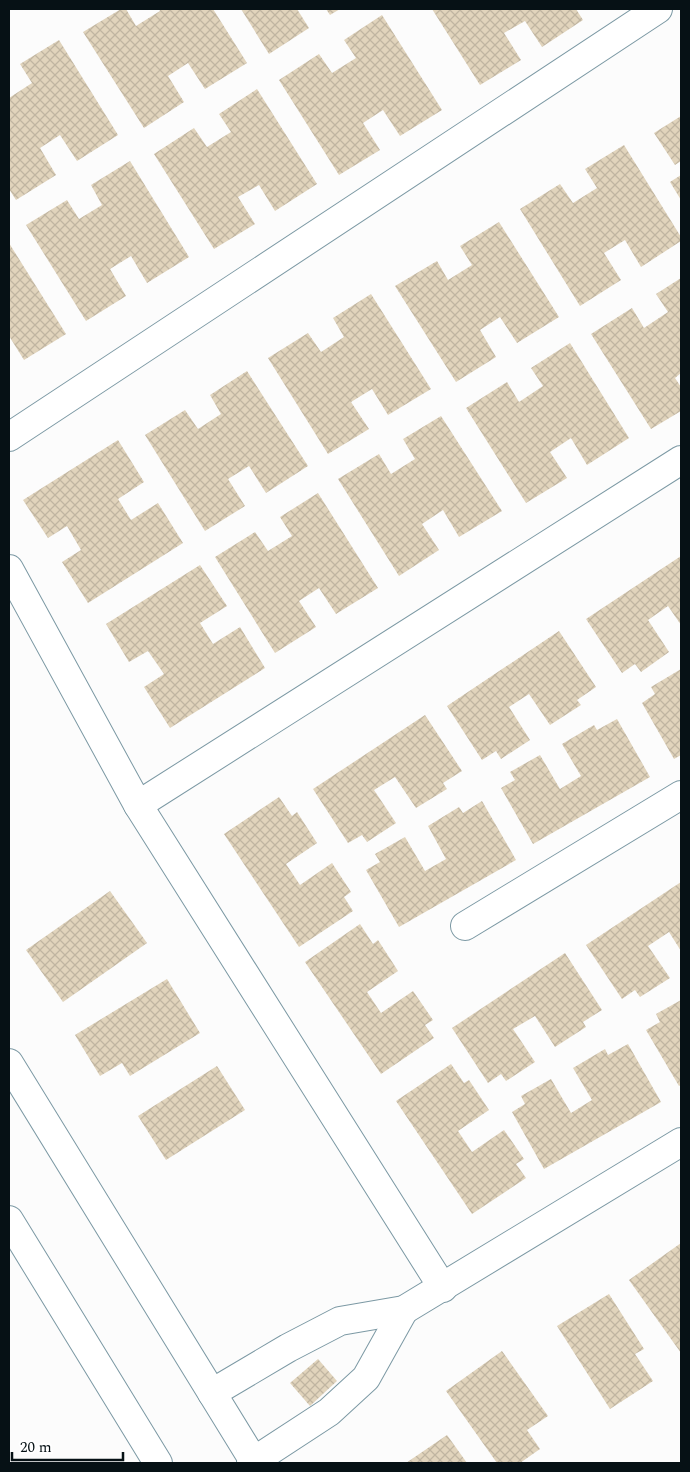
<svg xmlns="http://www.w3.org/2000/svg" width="690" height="1472" font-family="Spectral,serif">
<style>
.building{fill:url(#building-cross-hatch)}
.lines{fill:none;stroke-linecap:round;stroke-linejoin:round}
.minor-casing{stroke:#7c99a4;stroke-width:30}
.major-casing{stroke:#7c99a4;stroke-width:30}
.minor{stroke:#fff;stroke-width:28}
.major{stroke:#fff;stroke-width:28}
</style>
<defs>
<pattern id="building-cross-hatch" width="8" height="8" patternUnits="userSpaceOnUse" patternTransform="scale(1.25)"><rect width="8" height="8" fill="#e1d4bc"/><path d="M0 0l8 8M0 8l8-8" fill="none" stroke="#c0b5a1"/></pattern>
</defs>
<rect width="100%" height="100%" fill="#fcfcfc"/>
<g class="building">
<path d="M 121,9 L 126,9 L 136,26 L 160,11 L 159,9 L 213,9 L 247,63 L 205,89 L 188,63 L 168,76 L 184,102 L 144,128 L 83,32 Z"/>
<path d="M 241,9 L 297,9 L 309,28 L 269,54 Z"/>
<path d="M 326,9 L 340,9 L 330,15 Z"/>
<path d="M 432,9 L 576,9 L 583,20 L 542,47 L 525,21 L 504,33 L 521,60 L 480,85 Z"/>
<path d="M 382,15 L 442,110 L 400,136 L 383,110 L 363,123 L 380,150 L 339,175 L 279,80 L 319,54 L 332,73 L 356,58 L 344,40 Z"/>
<path d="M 59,40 L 118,135 L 77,161 L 60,135 L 40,148 L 56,175 L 16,200 L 9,189 L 9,98 L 32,83 L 20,64 Z"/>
<path d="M 257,89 L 317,184 L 275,211 L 259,185 L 238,197 L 255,224 L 214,249 L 154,154 L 194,128 L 207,147 L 231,132 L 219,114 Z"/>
<path d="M 681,116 L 681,161 L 675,165 L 654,133 Z"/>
<path d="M 624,145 L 681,237 L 681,241 L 641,267 L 625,240 L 604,253 L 621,280 L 580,306 L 520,209 L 560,184 L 573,203 L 597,188 L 585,169 Z"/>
<path d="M 130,161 L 189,257 L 147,283 L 131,256 L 110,269 L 126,296 L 86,321 L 26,225 L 67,200 L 79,219 L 102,205 L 91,185 Z"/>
<path d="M 681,175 L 681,200 L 670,182 Z"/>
<path d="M 499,222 L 559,317 L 517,343 L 500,317 L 480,330 L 496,357 L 456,382 L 395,286 L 437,261 L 448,280 L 472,265 L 460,246 Z"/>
<path d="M 9,243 L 66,334 L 24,360 L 9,336 Z"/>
<path d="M 681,278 L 681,373 L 675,378 L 681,387 L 681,411 L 651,429 L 591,334 L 632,308 L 644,328 L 668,312 L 656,294 Z"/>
<path d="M 371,294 L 431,389 L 388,415 L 372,389 L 351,402 L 369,429 L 328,454 L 268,358 L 308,333 L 321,352 L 344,337 L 333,318 Z"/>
<path d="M 570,343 L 629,438 L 587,465 L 571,438 L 550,452 L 567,478 L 526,503 L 466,408 L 507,382 L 519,402 L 543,386 L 531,368 Z"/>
<path d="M 247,371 L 308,466 L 266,493 L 249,466 L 228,479 L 245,506 L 205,531 L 145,435 L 185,410 L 198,429 L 221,414 L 210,395 Z"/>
<path d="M 441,416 L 502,511 L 459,537 L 443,510 L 422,524 L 439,550 L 399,576 L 338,479 L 379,454 L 391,474 L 415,459 L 403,439 Z"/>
<path d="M 118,440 L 144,482 L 118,499 L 131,520 L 158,503 L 183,543 L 88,603 L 62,562 L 81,550 L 67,526 L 48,538 L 23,500 Z"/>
<path d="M 318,493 L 378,588 L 336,614 L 319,588 L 299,601 L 316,627 L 275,653 L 215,557 L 255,532 L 268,551 L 292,536 L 280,517 Z"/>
<path d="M 681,556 L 681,625 L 668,606 L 648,620 L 669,652 L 641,672 L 635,664 L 622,673 L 586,619 Z"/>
<path d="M 200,565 L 227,606 L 200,623 L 213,644 L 240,627 L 265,668 L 170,728 L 144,687 L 164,674 L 148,651 L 129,662 L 106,624 Z"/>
<path d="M 559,631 L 596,687 L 577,700 L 581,705 L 550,725 L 529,694 L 509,707 L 530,740 L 501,759 L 496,751 L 482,760 L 447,706 Z"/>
<path d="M 681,669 L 681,755 L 674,759 L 642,703 L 655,694 L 651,687 Z"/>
<path d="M 425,715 L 462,771 L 443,783 L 447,789 L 416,808 L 395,777 L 374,790 L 396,823 L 367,842 L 362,835 L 348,843 L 313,789 Z"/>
<path d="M 617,719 L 650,777 L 533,844 L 501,788 L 515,780 L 510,772 L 540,755 L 560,789 L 581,776 L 562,744 L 594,725 L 597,730 Z"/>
<path d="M 279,797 L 292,816 L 297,812 L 317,843 L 286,864 L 300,885 L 332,863 L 351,892 L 344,897 L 353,911 L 299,947 L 224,834 Z"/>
<path d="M 482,801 L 516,860 L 399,927 L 366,870 L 380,862 L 375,854 L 405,837 L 425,871 L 446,859 L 428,826 L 459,807 L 463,813 Z"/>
<path d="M 681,882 L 681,951 L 669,932 L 648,946 L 670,978 L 640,997 L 635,990 L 622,999 L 586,945 Z"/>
<path d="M 110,891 L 147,943 L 63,1002 L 26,950 Z"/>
<path d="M 360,924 L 373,944 L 378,940 L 398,971 L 367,992 L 381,1013 L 413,991 L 433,1020 L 425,1025 L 434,1038 L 381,1074 L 305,962 Z"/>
<path d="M 565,953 L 602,1010 L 583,1022 L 586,1027 L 555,1047 L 535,1016 L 513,1029 L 535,1062 L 506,1081 L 501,1074 L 488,1083 L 452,1028 Z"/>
<path d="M 167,979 L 200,1033 L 130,1076 L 122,1063 L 100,1076 L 75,1035 Z"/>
<path d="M 681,1000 L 681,1085 L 679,1086 L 646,1030 L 660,1022 L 656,1014 Z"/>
<path d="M 628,1044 L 661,1102 L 544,1169 L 512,1112 L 525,1104 L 521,1096 L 551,1079 L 571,1113 L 592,1100 L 573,1068 L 605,1049 L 608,1055 Z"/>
<path d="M 451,1064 L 464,1083 L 469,1080 L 489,1110 L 458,1131 L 472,1152 L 504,1130 L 524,1159 L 516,1164 L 526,1178 L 472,1214 L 396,1101 Z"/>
<path d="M 217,1066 L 245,1110 L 166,1160 L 138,1116 Z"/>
<path d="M 681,1243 L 681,1353 L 629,1280 Z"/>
<path d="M 609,1294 L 644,1349 L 635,1354 L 653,1381 L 610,1409 L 557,1326 Z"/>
<path d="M 502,1351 L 548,1416 L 527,1430 L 540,1449 L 520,1463 L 497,1463 L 446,1391 Z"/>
<path d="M 318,1359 L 337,1381 L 310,1406 L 290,1383 Z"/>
<path d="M 447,1435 L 467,1463 L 406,1463 Z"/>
</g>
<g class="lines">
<g class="minor-casing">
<g id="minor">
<path d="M 9,437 L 658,9"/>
<path d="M 9,569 L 138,805 L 681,460"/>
<path d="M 138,805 L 443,1288"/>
<path d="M 465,926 L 681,795"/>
<path d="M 9,1220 L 158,1463"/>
<path d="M 212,1393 L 288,1348 L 340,1321 L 404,1310 L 681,1142"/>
<path d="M 251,1463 L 329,1412 L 366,1378 L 404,1310"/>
</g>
</g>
<g class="major-casing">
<path id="major" d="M 9,1063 L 255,1463"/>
</g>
<use href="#minor" class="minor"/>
<use href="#major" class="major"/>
</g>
<rect width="690" height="1472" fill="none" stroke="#061115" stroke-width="20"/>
<path d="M12 1452v8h111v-8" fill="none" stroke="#061115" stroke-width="2.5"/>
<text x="20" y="1452" font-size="15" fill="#061115" stroke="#ffffff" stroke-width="4" paint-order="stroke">20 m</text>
</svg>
